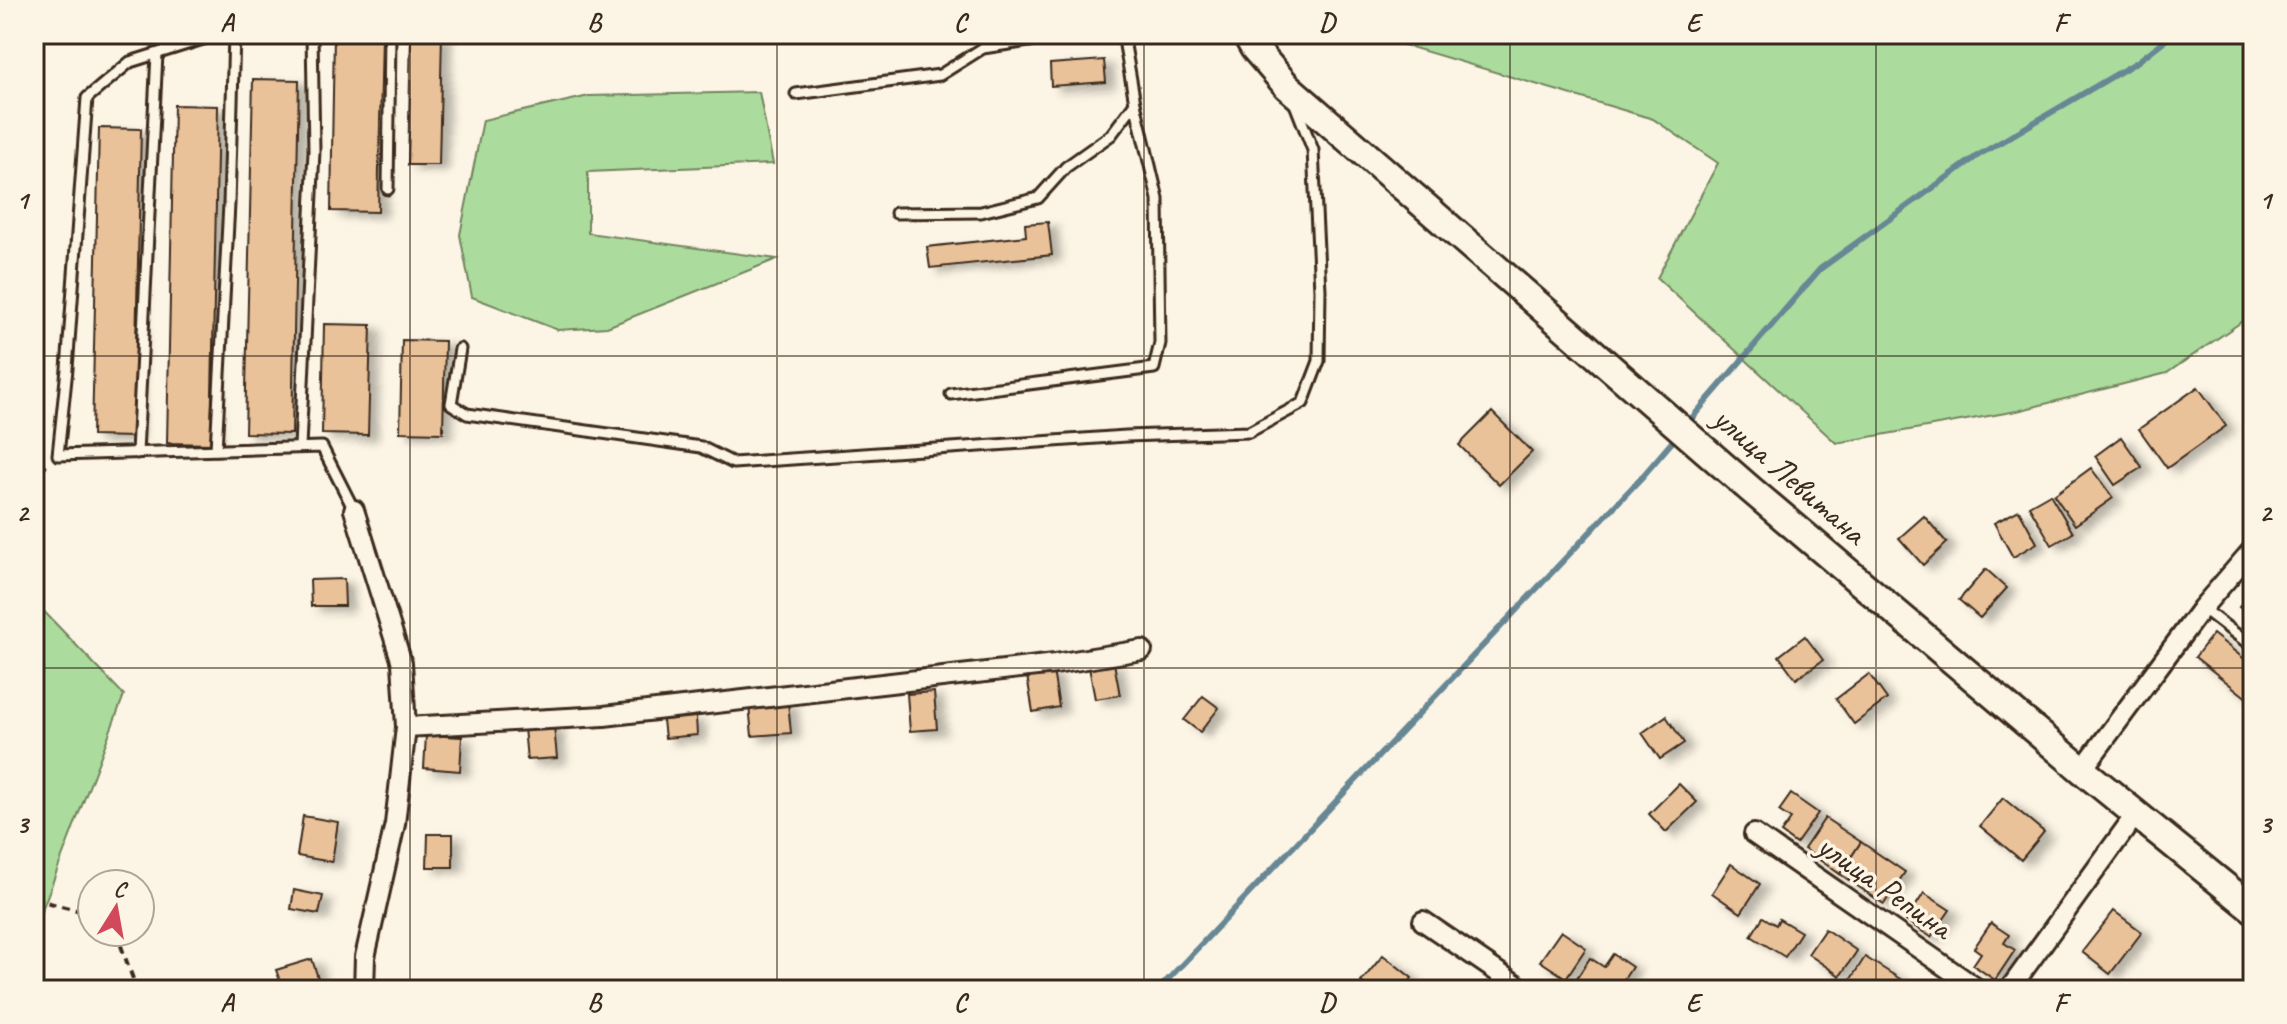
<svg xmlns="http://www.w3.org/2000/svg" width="2287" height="1024" font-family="Caveat,sans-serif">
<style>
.green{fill:#abdc9d;stroke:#73835e;stroke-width:2}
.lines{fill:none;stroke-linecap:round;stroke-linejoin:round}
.stream{stroke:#678795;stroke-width:6}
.building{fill:#eac29a;stroke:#3b2a1e;stroke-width:2;filter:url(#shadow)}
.service-casing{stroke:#3b2a1e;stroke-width:15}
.minor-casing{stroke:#3b2a1e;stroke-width:24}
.secondary-casing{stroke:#3b2a1e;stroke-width:32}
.path{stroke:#3b2a1e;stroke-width:4;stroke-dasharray:8 6;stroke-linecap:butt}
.service{stroke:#fcf5e5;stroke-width:9}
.minor{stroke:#fcf5e5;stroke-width:18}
.secondary{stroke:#fcf5e5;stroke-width:26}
.grid{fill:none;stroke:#3b2a1e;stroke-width:2;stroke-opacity:0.55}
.labels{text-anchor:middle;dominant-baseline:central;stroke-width:7;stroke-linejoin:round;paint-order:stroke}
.street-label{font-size:34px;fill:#3b2a1e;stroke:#fcf5e5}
.neatline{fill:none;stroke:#3b2a1e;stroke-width:3}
.grid-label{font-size:26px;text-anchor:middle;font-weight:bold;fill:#3b2a1e}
</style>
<defs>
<filter id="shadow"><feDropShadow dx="9" dy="5" stdDeviation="4" flood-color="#0004"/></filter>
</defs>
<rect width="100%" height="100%" fill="#fcf5e5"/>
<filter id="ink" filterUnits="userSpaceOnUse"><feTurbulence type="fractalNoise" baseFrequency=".0125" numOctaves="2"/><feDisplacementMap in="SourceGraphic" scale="16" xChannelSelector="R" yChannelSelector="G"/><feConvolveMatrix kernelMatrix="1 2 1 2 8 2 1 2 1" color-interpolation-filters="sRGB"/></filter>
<g filter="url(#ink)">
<g class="green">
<path d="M 1388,34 L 2253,34 L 2253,314 L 2167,373 L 2017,411 L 1836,443 L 1657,278 L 1718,163 L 1653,119 L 1394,42 Z"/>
<path d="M 759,92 L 773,164 L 588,172 L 588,233 L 777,259 L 607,327 L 558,330 L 472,297 L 460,235 L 483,120 L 589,96 Z"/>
<path d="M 34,601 L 124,695 L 34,931 Z"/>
</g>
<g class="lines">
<g class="stream">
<path d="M 1685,426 L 1820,269 L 1977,156 L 2137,62 L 2173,34"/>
<path d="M 1158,990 L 1642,477 L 1678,435"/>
</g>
</g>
<g class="building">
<path d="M 411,34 L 442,34 L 439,165 L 408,165 Z"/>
<path d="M 334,35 L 382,36 L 378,212 L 331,211 Z"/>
<path d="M 1104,60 L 1106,82 L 1051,86 L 1050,64 Z"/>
<path d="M 253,79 L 299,80 L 292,434 L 245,433 Z"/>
<path d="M 174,105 L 218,106 L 211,444 L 167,443 Z"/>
<path d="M 99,128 L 141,129 L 134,437 L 92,436 Z"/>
<path d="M 1048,222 L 1052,255 L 930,268 L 927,247 L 1026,236 L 1025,224 Z"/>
<path d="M 324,324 L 371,325 L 368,435 L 322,434 Z"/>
<path d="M 402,340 L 445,341 L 443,433 L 400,432 Z"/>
<path d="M 2198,387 L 2226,426 L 2167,468 L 2139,429 Z"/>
<path d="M 1492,412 L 1532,452 L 1499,485 L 1459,445 Z"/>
<path d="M 2121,437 L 2142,467 L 2115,485 L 2095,456 Z"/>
<path d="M 2091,468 L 2113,498 L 2075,525 L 2054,495 Z"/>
<path d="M 2050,494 L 2073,533 L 2052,545 L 2029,506 Z"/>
<path d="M 2019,510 L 2037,543 L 2013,557 L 1994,523 Z"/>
<path d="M 1924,516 L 1947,543 L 1923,565 L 1899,538 Z"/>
<path d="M 1986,569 L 2007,588 L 1980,618 L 1959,600 Z"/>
<path d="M 344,579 L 345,606 L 311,606 L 310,580 Z"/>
<path d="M 2253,590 L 2253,618 L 2239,607 Z"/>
<path d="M 2213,634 L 2253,666 L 2253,703 L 2195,657 Z"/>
<path d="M 1805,636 L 1823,660 L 1796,679 L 1779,656 Z"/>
<path d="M 1114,663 L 1120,695 L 1095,699 L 1089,667 Z"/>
<path d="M 1053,671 L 1059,707 L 1033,712 L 1027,676 Z"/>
<path d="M 1869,674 L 1887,699 L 1854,724 L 1836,699 Z"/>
<path d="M 934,692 L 937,729 L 910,731 L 907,694 Z"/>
<path d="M 1203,696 L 1219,708 L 1200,732 L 1184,720 Z"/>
<path d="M 788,702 L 791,733 L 752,736 L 749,705 Z"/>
<path d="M 1666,716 L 1684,743 L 1660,759 L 1642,733 Z"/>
<path d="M 696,717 L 697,735 L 665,738 L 663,720 Z"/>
<path d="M 554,726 L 557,758 L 527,760 L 524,728 Z"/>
<path d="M 426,735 L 462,737 L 460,771 L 424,768 Z"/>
<path d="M 1679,784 L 1697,802 L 1666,832 L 1649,814 Z"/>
<path d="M 1791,794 L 1818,813 L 1796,844 L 1781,833 L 1791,819 L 1779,811 Z"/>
<path d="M 2003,798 L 2044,832 L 2021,860 L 1980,826 Z"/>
<path d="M 303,816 L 338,822 L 332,862 L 297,856 Z"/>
<path d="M 1825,818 L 1861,842 L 1840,874 L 1804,849 Z"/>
<path d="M 428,834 L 453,834 L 453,867 L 427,867 Z"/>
<path d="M 1861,842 L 1905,872 L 1884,904 L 1840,874 Z"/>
<path d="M 1731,864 L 1760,884 L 1741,913 L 1712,893 Z"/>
<path d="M 294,890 L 323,896 L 319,914 L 291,909 Z"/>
<path d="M 1924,893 L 1950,910 L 1931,937 L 1906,921 Z"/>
<path d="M 2114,911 L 2142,932 L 2110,974 L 2082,952 Z"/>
<path d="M 1763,917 L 1776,925 L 1779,919 L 1801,932 L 1785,957 L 1751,936 Z"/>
<path d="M 1991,923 L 2009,935 L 2004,943 L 2015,950 L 1995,980 L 1973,965 L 1981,953 L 1974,948 Z"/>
<path d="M 1825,929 L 1857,951 L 1840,976 L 1808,954 Z"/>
<path d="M 1561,931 L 1586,948 L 1566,978 L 1540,961 Z"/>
<path d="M 1613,954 L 1632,967 L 1617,990 L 1576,990 L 1571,987 L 1590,958 L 1604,967 Z"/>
<path d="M 1383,955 L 1412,978 L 1403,990 L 1372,990 L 1361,982 Z"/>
<path d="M 1865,957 L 1905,982 L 1900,990 L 1845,988 Z"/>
<path d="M 312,959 L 318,978 L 283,989 L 276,970 Z"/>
</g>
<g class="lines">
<g class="service-casing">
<g id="service">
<path d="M 219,34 L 130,62 L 87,98 L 67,369 L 58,455 L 322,447 L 354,510"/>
<path d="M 796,94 L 940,75 L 983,48 L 1075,34"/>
<path d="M 388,189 L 390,34"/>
<path d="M 896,213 L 981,212 L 1038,198 L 1066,167 L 1111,135 L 1135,103"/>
<path d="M 460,349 L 451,404 L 467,414 L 701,447 L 733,463 L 1126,436 L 1249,432 L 1303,403 L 1319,361 L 1320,290 L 1313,150 L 1295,104"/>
<path d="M 951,394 L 1154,368 L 1160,343 L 1158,199 L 1135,103 L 1123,34"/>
<path d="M 300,447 L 314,151 L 312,34"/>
<path d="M 216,450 L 229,204 L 234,34"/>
<path d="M 137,453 L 157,54"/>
<path d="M 2202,608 L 2253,647"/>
</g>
</g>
<g class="minor-casing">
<g id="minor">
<path d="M 354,510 L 402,663 L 406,727 L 395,824 L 365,957 L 364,990"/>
<path d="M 406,727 L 604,716 L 1055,664 L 1142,650"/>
<path d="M 2082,770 L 2202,608 L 2253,549"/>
<path d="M 1754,834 L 1979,990"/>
<path d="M 1423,921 L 1524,990"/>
<path d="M 2009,990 L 2136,814"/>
</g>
</g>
<g class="secondary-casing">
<path id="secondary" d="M 1246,34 L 1254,48 L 1287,86 L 1750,489 L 2082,770 L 2253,909"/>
</g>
<g class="path">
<path d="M 34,475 L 47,465"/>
<path d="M 34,899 L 92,914"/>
<path d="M 116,932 L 137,990"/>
</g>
<use href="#service" class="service"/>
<use href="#minor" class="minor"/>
<use href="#secondary" class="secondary"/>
</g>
</g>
<path class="grid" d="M 410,34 L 410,990M 777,34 L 777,990M 1144,34 L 1144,990M 1510,34 L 1510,990M 1876,34 L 1876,990M 34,356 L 2253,356M 34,668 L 2253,668"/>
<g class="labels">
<g class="street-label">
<text transform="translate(1790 475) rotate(41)">улица Левитана</text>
<text transform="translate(1885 886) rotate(35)">улица Репина</text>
</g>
</g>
<rect width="2287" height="1024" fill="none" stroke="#fcf5e5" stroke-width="88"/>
<g transform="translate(116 908) rotate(11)"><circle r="38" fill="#fcf5e5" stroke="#afa495" stroke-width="2"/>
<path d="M0-6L14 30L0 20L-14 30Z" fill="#d1495b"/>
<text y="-12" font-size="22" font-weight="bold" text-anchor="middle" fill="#3b2a1e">С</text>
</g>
<rect x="44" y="44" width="2199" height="936" class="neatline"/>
<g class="grid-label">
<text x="227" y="31">A</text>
<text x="594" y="31">B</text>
<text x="960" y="31">C</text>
<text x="1327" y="31">D</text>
<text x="1693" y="31">E</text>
<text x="2060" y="31">F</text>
<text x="22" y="209">1</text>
<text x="2265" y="209">1</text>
<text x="22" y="521">2</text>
<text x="2265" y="521">2</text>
<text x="22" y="833">3</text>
<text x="2265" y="833">3</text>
<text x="227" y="1011">A</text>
<text x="594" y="1011">B</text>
<text x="960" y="1011">C</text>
<text x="1327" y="1011">D</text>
<text x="1693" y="1011">E</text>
<text x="2060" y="1011">F</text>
</g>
</svg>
